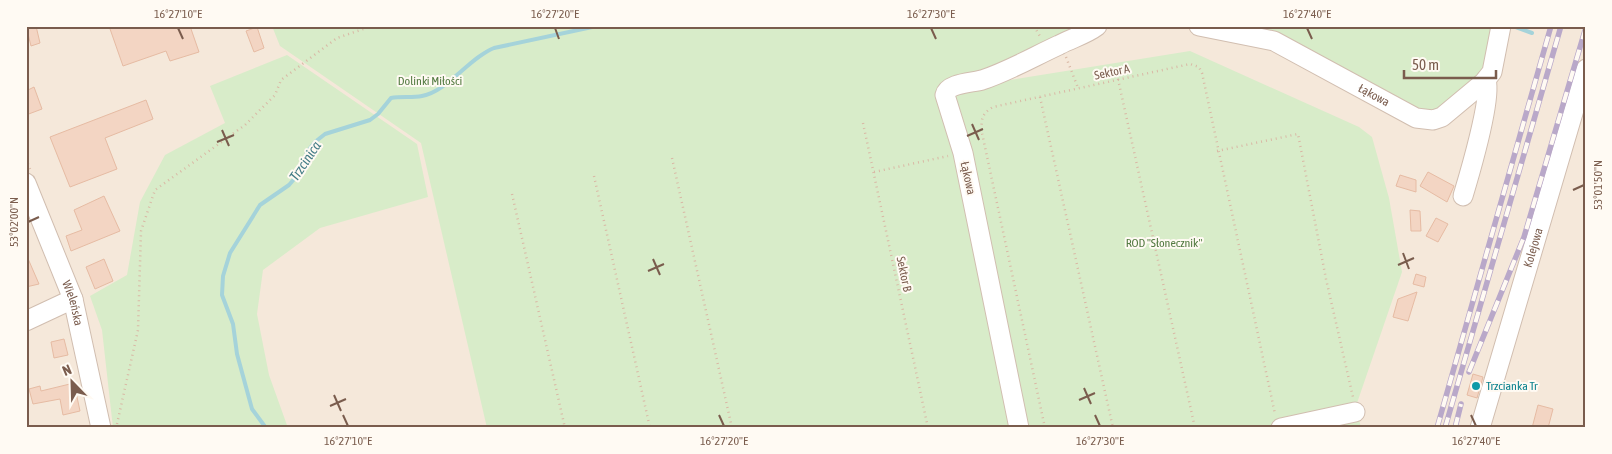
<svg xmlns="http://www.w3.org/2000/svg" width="1612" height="454" font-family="'Asap Condensed',sans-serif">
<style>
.residential{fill:#f5e8da}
.green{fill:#d8ecc9}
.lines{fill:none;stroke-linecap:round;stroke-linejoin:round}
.stream{stroke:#a5d3da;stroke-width:4}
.building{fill:#f3d5c3;stroke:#e6bba3}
.minor-casing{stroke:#d1beb0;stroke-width:21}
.path{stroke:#d9b8a5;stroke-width:2.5;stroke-dasharray:1 4;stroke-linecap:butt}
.minor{stroke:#fff;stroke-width:19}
.rail-casing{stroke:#b9a8c9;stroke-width:5.5}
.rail{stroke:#fffaf3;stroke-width:4;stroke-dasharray:11;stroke-linecap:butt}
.ticks{fill:none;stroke:#7a5c4d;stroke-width:2}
.culture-dot{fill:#0f9aa8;stroke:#fffaf3;stroke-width:2}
.labels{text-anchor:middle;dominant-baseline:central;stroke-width:4;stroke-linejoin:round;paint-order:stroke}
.street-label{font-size:12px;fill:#7a5c4d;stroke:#fffaf3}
.park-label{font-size:12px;fill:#537a41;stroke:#fffaf3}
.culture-label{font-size:12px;fill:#0d838f;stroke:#fffaf3;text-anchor:start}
.water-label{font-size:14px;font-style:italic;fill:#437c86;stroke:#fffaf3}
.neatline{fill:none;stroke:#7a5c4d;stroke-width:2}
.ticks-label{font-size:12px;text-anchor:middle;fill:#7a5c4d}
</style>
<rect width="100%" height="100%" fill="#fdf6ec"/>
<rect class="residential" x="26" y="26" width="1560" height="402"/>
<g class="green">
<path d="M 272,26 L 1097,26 L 948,90 L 1190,51 L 1359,127 L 1372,137 L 1389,198 L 1402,272 L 1356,406 L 1361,428 L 487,428 L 421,143 L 280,46 Z"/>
<path d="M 1218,26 L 1496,26 L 1487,69 L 1433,114 L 1411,113 L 1316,57 Z"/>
<path d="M 287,55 L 417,144 L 428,197 L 320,228 L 263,270 L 257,314 L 269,375 L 288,428 L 113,428 L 102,330 L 90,296 L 127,275 L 140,202 L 165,155 L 225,123 L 210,86 Z"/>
</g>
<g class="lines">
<g class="stream">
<path d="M 1513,26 L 1532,33"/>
<path d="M 266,428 L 252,409 L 237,354 L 233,324 L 222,295 L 223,276 L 230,253 L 260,205 L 289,185 L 301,171 L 307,152 L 315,142 L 325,134 L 370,120 L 378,114 L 391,98 C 401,96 412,98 422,96 C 448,91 469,58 494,48 L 597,26"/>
</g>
</g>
<g class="building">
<path d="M 26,26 L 36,26 L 40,43 L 31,46 Z"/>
<path d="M 109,26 L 190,26 L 199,52 L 170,61 L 166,51 L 123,66 Z"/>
<path d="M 257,27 L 264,48 L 254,52 L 246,31 Z"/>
<path d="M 34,87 L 42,109 L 26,115 L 26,91 Z"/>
<path d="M 146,100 L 153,119 L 105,138 L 117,169 L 70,187 L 50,137 Z"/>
<path d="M 1428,172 L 1454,186 L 1447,202 L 1420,186 Z"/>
<path d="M 1400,175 L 1416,180 L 1416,192 L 1396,186 Z"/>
<path d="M 104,196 L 120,231 L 71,251 L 66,236 L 82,230 L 74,210 Z"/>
<path d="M 1410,210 L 1420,211 L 1421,231 L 1411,231 Z"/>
<path d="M 1436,218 L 1448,224 L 1438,242 L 1426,236 Z"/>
<path d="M 26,254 L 39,284 L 26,287 Z"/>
<path d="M 104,259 L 113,281 L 95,289 L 86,267 Z"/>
<path d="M 1416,274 L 1426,277 L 1424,287 L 1413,284 Z"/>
<path d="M 1417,292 L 1408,321 L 1393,317 L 1398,299 Z"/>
<path d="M 64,339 L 68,355 L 54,358 L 51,342 Z"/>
<path d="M 1473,374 L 1483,377 L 1477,398 L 1467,395 Z"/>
<path d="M 74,383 L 80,411 L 63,415 L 60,399 L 33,404 L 29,389 L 40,386 L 41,391 Z"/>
<path d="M 1538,405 L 1553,409 L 1548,428 L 1532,428 Z"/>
</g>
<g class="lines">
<g class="minor-casing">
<g id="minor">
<path id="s1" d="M 1199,26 L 1274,41 L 1416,118 L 1433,120 L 1442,117 L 1484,82 L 1492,72 L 1501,26"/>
<path id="s2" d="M 26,183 L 73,299 L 101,428"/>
<path d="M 1463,196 C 1469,176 1493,96 1486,80"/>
<path d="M 26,321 L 73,299"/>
<path d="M 1019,428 L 963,153 L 945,95 C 948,83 971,83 982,80 C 1009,71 1033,57 1059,45 C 1072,38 1085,35 1097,26"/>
<path d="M 1281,428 L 1355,412"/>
<path id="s3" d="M 1480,428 L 1586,69"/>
</g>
</g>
<g class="path">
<path d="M 1034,26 L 1041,38"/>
<path d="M 1066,57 L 1078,88"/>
<path d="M 1118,79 L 1195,428"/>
<path d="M 1040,97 L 1113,428"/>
<path d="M 863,123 L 928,428"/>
<path d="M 1217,151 L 1298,134 L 1326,279 L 1353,397"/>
<path d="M 672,158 L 732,428"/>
<path d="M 26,159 L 30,169"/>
<path d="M 874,172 L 948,156"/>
<path d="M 594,176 L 650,428"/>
<path d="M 512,194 L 565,428"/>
<path d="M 117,424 L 138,330 L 141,231 L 155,190 L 245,125 L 275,95 L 281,80 L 337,38 L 372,26"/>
<path d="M 1045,428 L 982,133 C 981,120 981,114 993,107 L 1190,64 L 1199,67 L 1202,73 L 1275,414"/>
</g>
<use href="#minor" class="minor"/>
<g class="rail-casing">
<g id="rail">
<path d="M 1469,372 L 1524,237 L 1586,27"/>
<path d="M 1437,428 L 1551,26"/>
<path d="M 1445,428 L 1561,26"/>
<path d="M 1455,428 L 1461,404"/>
</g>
</g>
<use href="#rail" class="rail"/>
</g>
<path class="ticks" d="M 178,28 L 183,39M 555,28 L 559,39M 931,28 L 936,39M 1307,28 L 1312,39M 972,124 L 979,140M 222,130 L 229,146M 967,136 L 983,129M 217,142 L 234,135M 1573,190 L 1584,185M 28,222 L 39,217M 1403,253 L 1409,269M 653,259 L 660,275M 1398,265 L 1414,258M 648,271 L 664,264M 1084,388 L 1091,404M 334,395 L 341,411M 1079,400 L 1095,393M 330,406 L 346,399M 343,415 L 348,426M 719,415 L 724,426M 1095,415 L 1100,426M 1471,415 L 1476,426"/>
<circle class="culture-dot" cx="1476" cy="386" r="5"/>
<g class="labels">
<g class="street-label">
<text transform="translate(1112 72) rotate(-12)">Sektor A</text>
<text stroke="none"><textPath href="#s1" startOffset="190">Łąkowa</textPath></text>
<text transform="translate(968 178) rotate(78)">Łąkowa</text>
<text stroke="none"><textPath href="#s3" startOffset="188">Kolejowa</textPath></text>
<text transform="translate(904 274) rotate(78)">Sektor B</text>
<text stroke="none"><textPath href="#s2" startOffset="129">Wieleńska</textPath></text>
</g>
<g class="park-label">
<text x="430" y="81">Dolinki Miłości</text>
<text x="1164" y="243">ROD "Słonecznik"</text>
</g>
<g class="culture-label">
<text x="1486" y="386">Trzcianka Tr</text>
</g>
<g class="water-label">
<text transform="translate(305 161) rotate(-56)">Trzcinica</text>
</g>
</g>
<rect width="1612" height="454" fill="none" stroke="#fffaf3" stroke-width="55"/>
<g transform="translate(72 382) rotate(337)" stroke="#fffaf3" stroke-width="4" paint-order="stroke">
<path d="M0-4L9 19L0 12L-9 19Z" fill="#7a5c4d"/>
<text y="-8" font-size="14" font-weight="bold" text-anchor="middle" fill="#7a5c4d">N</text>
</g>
<path d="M1404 70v8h92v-8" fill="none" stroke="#7a5c4d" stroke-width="2.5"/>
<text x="1412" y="70" font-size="15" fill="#7a5c4d" stroke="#fffaf3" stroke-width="4" paint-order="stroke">50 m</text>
<rect x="28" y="28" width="1556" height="398" class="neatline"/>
<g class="ticks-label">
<text x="178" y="18">16°27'10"E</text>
<text x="555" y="18">16°27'20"E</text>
<text x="931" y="18">16°27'30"E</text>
<text x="1307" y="18">16°27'40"E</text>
<text transform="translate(1598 185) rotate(-90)" y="4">53°01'50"N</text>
<text transform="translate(14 222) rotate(-90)" y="4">53°02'00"N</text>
<text x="348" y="445">16°27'10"E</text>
<text x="724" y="445">16°27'20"E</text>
<text x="1100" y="445">16°27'30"E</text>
<text x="1476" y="445">16°27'40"E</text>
</g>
</svg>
